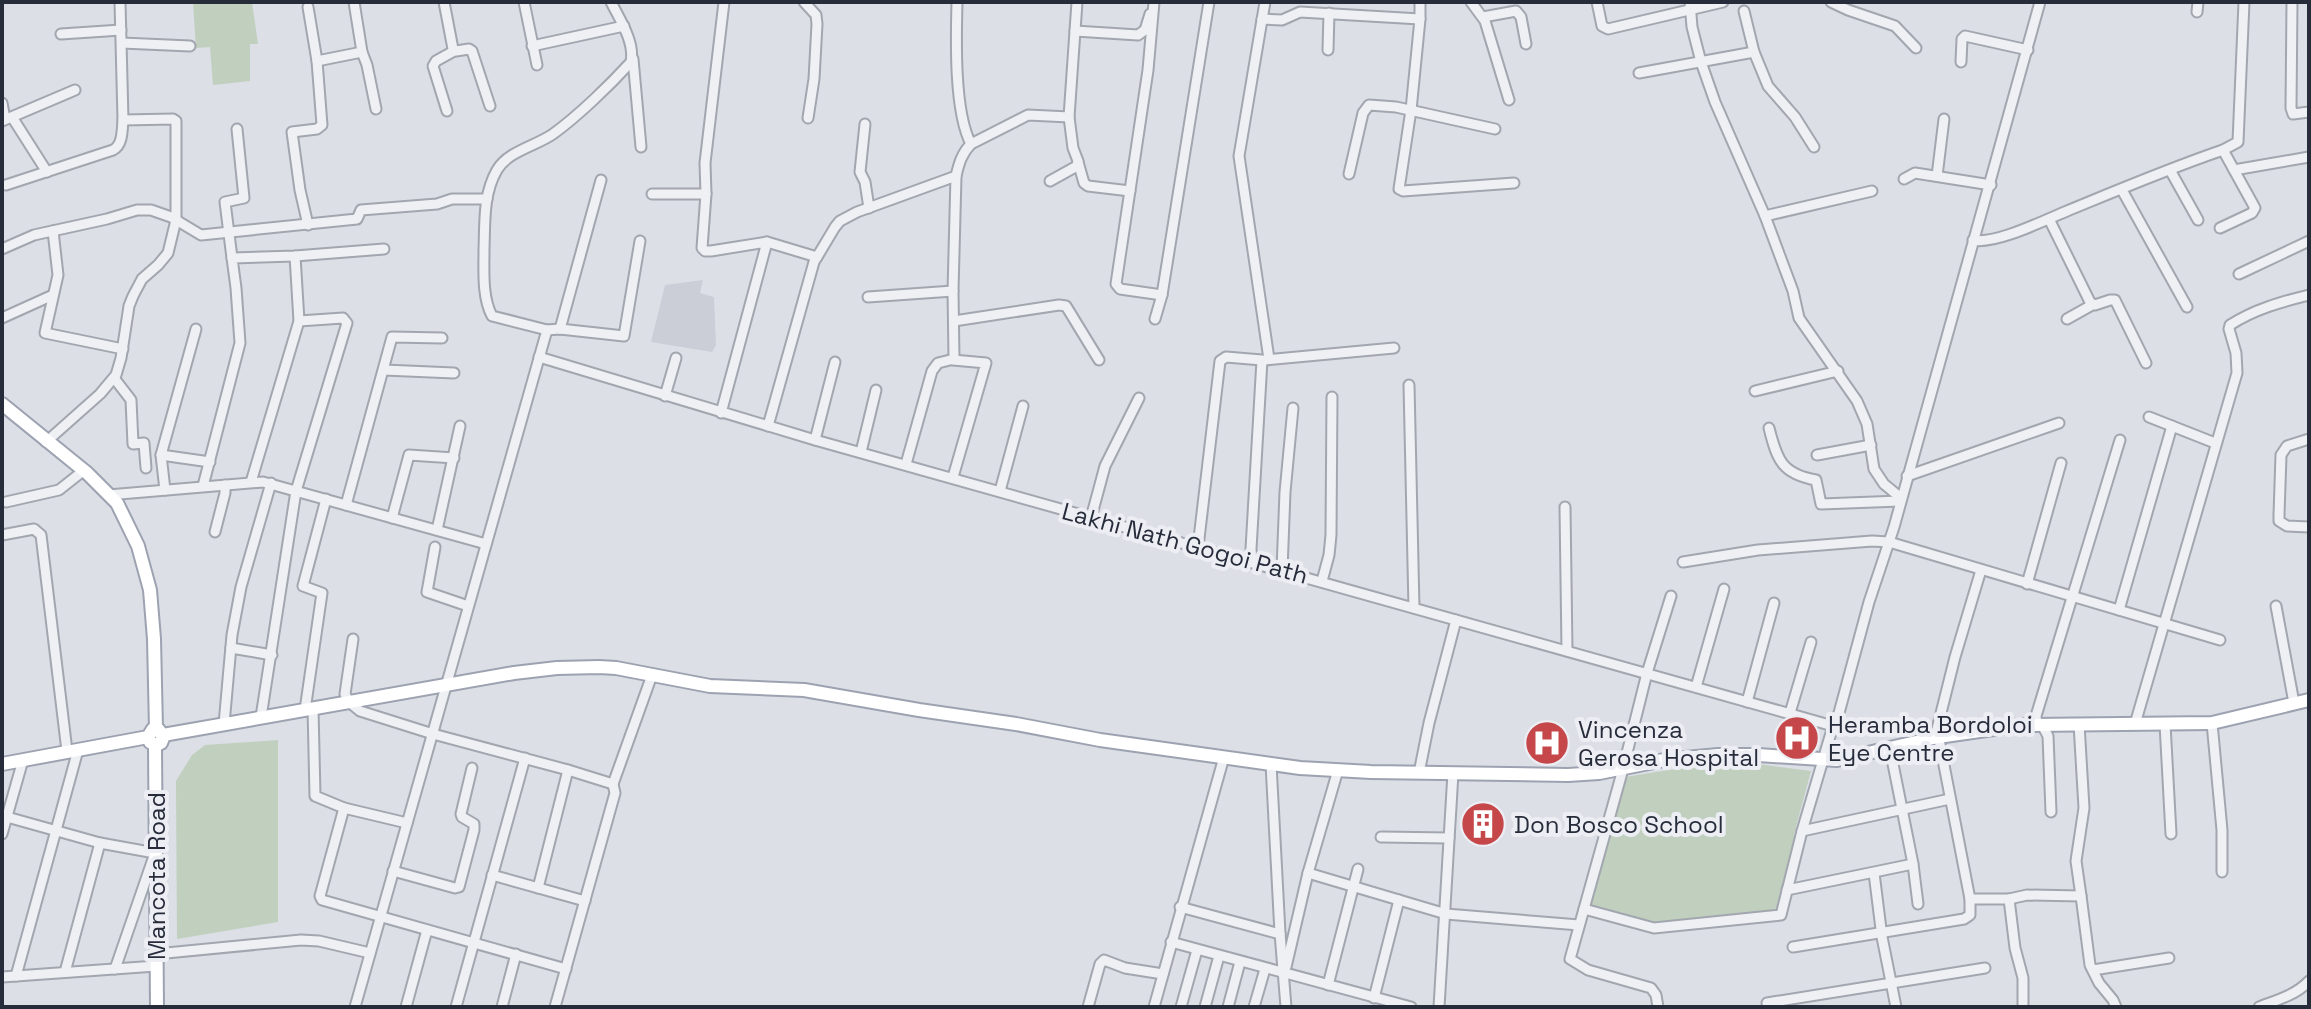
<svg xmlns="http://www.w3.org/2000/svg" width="2311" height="1009" font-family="'Space Grotesk',sans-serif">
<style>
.built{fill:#cbced7}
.green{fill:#c0cfbe}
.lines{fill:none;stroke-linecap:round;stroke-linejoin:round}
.minor-casing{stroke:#a2a6af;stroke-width:13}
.major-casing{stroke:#9da2b1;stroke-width:16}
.minor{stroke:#eff0f4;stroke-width:9}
.major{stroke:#fff;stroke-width:12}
.labels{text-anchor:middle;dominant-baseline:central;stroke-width:8;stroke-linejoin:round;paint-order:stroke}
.street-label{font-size:24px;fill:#272c3b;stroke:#eceef4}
.poi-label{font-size:24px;fill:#272c3b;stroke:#eceef4;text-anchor:start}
</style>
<rect width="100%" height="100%" fill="#dcdfe6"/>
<path class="built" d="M 703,280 L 700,293 L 714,297 L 716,345 L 712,352 L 651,342 L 665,285 Z"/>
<g class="green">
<path d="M 193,2 L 252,2 L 258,44 L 250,44 L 250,81 L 213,85 L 210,47 L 196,48 Z"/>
<path d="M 278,740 L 278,922 L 177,939 L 176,781 L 192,755 L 205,745 Z"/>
<path d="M 1750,763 L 1811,771 L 1794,834 L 1796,838 L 1782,907 L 1749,915 L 1650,926 L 1584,904 L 1625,777 L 1681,768 Z"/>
</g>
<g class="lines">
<g class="minor-casing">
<g id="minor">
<path d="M 354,2 L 362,52 L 367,65 L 376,109"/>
<path d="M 444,2 L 453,49 L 456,51 L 469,49 L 472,51 L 490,106"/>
<path d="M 524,2 L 537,65"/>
<path d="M 804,2 L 816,15 L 817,24 L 814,79 L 808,118"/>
<path d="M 957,2 C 956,39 954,112 971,144"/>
<path d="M 1154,2 L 1148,70 L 1116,284 L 1120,289 L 1162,295"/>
<path d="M 1265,2 L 1239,156 L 1269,359"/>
<path d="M 1471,2 L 1485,21 L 1509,100"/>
<path d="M 1597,2 L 1602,26 L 1608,29 L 1723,2"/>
<path d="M 1690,2 L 1692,27 L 1701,62 L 1715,102 L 1765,216 L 1793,291 L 1799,318 L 1857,401 L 1867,424 L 1874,469 L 1884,484 L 1901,498"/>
<path d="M 1831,2 L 1848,10 L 1895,26 L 1916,48"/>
<path d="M 2292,2 L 2291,108 L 2293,114 L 2309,112"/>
<path d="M 308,7 L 317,61 L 322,125 L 317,129 L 292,132 L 300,190 L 308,225"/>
<path d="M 1744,11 L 1754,52"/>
<path d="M 2197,12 L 2198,2"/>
<path d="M 1483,17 L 1516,11 L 1521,17 L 1526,44"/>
<path d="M 1262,19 L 1282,20 L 1300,12 L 1420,19 L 1411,110 L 1399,189 L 1403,191 L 1514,183"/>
<path d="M 1420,19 L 1420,2"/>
<path d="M 1075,31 L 1138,35 L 1145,30 L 1150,14"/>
<path d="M 61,34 L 121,30"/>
<path d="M 122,43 L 190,46"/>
<path d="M 532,46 L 624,26"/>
<path d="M 1328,50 L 1329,13"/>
<path d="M 633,59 L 641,147"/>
<path d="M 317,61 L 362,52"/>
<path d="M 1961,62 L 1962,39 L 1965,36 L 2028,50"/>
<path d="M 1639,73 L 1754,52 L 1768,86 L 1795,117 L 1814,147"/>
<path d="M 2,103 L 5,119"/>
<path d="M 447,111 L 433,66 L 436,61 L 454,51"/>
<path d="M 12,117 L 47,172"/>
<path d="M 2,121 L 75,90"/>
<path d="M 865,124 L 860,172 L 865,182 L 869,208"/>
<path d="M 1078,162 L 1084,183 L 1088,186 L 1130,191"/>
<path d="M 2170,170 L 2198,220"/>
<path d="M 2234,170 L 2309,157"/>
<path d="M 1349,174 L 1363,113 L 1369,105 L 1396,107 L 1495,129"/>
<path d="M 1937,176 L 1944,119"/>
<path d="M 1904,179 L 1915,173 L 1991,185"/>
<path d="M 1050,181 L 1077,166 L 1078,161 L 1073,148 L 1069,117"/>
<path d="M 6,185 L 113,150 C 123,145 122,130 123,120"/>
<path d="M 2122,190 L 2187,307"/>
<path d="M 652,194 L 706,194"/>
<path d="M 1765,216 L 1872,191"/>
<path d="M 2049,219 L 2090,302 L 2095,305 L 2110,300 L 2115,300 L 2146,363"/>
<path d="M 2220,228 L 2252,213 L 2255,208 L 2223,150"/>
<path d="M 53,231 L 58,275 L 45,333 L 123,349"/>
<path d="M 1973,240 C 1995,245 2045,220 2067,211 C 2118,190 2170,168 2223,150 L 2238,142 L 2244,2"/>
<path d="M 767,242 L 817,257"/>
<path d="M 2,249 L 34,235 L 107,219 L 137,210 L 151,210 L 171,217 L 201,235 L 357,219 L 361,210 L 437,204 L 452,199 L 487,199"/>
<path d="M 232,258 L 225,202 L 244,198 L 237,129"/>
<path d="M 2239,274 L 2309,241"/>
<path d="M 868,297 L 953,291"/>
<path d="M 2,318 L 53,295"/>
<path d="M 1155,319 L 1162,295 L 1209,2"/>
<path d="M 2067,319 L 2092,305"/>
<path d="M 954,321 L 1059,305 L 1066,306 L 1099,360"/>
<path d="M 560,329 L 601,180"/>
<path d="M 547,330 L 560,329 L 624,336 L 640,241"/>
<path d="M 539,357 L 815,440 L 1833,726"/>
<path d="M 953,360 L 986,363 L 953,477"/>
<path d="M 1265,360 L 1394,348"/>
<path d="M 384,370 L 454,373"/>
<path d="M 114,378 L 131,400 L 133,444 L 144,443 L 146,468"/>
<path d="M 1409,385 L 1414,608"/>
<path d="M 1755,391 L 1838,371"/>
<path d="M 665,396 L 676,358"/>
<path d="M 721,413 L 767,242 L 711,251 L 705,251 L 702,248 L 706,194 L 705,163 L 724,2"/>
<path d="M 2149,417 L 2215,443"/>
<path d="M 768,426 L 814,262 L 835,227 L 840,221 L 857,212 L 956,176"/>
<path d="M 1769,428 C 1777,460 1782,474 1816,480 L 1821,504 L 1900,501"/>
<path d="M 2309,439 L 2287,446 L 2281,455 L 2279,515 L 2279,521 L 2287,526 L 2309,527"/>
<path d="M 815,440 L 835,362"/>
<path d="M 46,442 L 100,394 L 116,375 L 121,358 L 129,306 L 133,296 L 142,279 L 158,265 L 168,253 L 176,220 L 176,121 L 173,119 L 123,120 L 120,2"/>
<path d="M 861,452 L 876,390"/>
<path d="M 161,455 L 210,462"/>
<path d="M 1817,455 L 1871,445"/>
<path d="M 906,464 L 932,371 L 938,363 L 954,359 L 953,291 L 956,176 C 959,163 962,153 971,144 L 1028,115 L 1069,117 L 1077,2"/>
<path d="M 1907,476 L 2059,423"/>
<path d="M 251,482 L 299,321 L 295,256"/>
<path d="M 203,486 L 240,343 L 236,288 L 232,258 L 295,256 L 384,249"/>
<path d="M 165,490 L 161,455 L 196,329"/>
<path d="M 1000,491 L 1023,406"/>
<path d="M 108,495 L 263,482 L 486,544"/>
<path d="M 6,502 L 59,490 L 83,471"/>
<path d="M 346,505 L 392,337 L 442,338"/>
<path d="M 1565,507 L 1567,651"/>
<path d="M 392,518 L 409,455 L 454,458"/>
<path d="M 1091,518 L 1105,466 L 1139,398"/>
<path d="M 437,530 L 460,426"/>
<path d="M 215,532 L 225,493 L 225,485"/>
<path d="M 2,535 L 34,529 L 41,535 L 67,751"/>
<path d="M 435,547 L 427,592 L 468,606"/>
<path d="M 1198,547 L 1220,361 L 1226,357 L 1262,360 L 1251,549 L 1252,562"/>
<path d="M 1683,562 L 1758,550 L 1872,541 L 1889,542 L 2220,640"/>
<path d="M 1282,570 L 1285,492 L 1293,408"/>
<path d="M 1322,581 L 1329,555 L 1331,535 L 1332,397"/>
<path d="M 2027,584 L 2061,463"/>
<path d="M 1671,596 L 1647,673 L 1623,769 L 1584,909 L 1654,928 L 1781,915 L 1802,831 L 1833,726 L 1839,713 L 1869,602 L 1894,527 L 2040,2"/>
<path d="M 2276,606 L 2294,703"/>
<path d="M 2119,610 L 2172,426"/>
<path d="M 353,639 L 345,694 L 349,702 L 360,711 L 433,734 L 568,770 L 613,784"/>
<path d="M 231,648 L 272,655"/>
<path d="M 1696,687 L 1724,589"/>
<path d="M 1747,702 L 1774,603"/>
<path d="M 313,708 L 315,796 L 344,808"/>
<path d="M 305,710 L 322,593 L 303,586 L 326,499"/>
<path d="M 1790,713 L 1811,642"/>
<path d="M 261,717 L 296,491 L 347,323 L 343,318 L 299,321"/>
<path d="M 2212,723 L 2222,830 L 2222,872"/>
<path d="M 224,724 L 232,635 L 241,587 L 271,483"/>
<path d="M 2079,724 L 2084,808 L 2076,861 L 2081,896 L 2090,965 L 2099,983 L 2113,1000 L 2116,1007"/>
<path d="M 2135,724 L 2237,373 L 2236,353 L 2229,329 L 2230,325 C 2255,309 2281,302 2309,295"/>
<path d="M 2165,724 L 2171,834"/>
<path d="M 2037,725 L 2036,716 L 2120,440"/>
<path d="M 2042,725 L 2048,736 L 2051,812"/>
<path d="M 1890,749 L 1913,864 L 1918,904"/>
<path d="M 1271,764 L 1280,933 L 1286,1007"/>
<path d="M 1419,773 L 1429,723 L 1456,620"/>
<path d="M 7,817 L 100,843 L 155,853 L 115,969"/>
<path d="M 407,823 L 344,808 L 320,896 L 322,900 L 566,969"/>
<path d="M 1802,831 L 1950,799"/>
<path d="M 2,834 L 23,760"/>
<path d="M 1381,837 L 1449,838"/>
<path d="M 393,871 L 455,888 L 459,887 L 474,830 L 474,824 L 462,817 L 461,814 L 472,768"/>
<path d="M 1308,873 L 1446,914 L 1579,925"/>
<path d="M 1874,873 L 1882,937 L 1896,1007"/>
<path d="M 492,875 L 585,901"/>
<path d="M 538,888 L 568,770"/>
<path d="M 1787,890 L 1913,864"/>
<path d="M 1970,899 L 2009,899 L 2027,895 L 2081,896"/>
<path d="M 2009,899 L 2015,948 L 2023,978 L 2023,1007"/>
<path d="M 1180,907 L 1280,934"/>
<path d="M 1584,909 L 1570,959 L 1588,970 L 1651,988 L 1656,995 L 1658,1007"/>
<path d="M 1171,942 L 1411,1007"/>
<path d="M 1793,947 L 1964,919 L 1970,915 L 1970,899 L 1937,729 L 1955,657 L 1981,570"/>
<path d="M 156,954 L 301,940 L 319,941 L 370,953"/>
<path d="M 1286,967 L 1308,873 L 1338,770"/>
<path d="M 2093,970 L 2169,958"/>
<path d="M 65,972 L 100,843"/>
<path d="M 16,976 L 78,750"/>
<path d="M 2,977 L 156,966"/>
<path d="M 1328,985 L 1358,869"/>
<path d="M 1374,998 L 1399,900"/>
<path d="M 1767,1003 L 1985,968"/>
<path d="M 355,1007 L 547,330 L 492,316 C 482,297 484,271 484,249 C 485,223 483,194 497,170 C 508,151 536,146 553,134 C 578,116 610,85 631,62 C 635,42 620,20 611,2"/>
<path d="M 406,1007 L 427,930"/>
<path d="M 456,1007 L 525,758"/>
<path d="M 502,1007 L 516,954"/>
<path d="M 555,1007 L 615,793 L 613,784 L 652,675"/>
<path d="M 1088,1007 L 1100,964 L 1104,960 L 1125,968 L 1163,974"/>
<path d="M 1154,1007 L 1224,757"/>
<path d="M 1181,1007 L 1197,950"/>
<path d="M 1205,1007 L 1219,956"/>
<path d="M 1228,1007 L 1240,962"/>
<path d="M 1254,1007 L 1265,969"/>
<path d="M 1439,1007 L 1453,773"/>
<path d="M 2259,1007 C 2277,1000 2296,995 2309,981"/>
</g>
</g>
<g class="major-casing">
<g id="major">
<path d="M 2,404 L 87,473 L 117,503 L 138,546 L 150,590 L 154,639 L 156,729"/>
<path d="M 163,735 L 514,673 L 557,668 L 599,667 L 616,668 L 710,686 L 804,690 L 919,710 L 1016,724 L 1100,740 L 1300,768 L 1371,772 L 1568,775 L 1599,773 L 1664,760 L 1718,755 L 1758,755 L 1837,760 L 1938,737 L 2021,725 L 2212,723 L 2309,700"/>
<path d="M 155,745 L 157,1007"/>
<path d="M 2,764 L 148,737 L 153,729 L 159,730 L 163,738 L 161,743 L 155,745 L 150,742 L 148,737"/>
</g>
</g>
<use href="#minor" class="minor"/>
<use href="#major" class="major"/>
</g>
<defs>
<g id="hospital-disc" transform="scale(2.3)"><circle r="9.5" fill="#c5474a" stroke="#eceef4"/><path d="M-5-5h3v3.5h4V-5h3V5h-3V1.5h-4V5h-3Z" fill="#fff"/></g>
<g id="building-disc" transform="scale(2.3)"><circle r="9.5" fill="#c5474a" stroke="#eceef4"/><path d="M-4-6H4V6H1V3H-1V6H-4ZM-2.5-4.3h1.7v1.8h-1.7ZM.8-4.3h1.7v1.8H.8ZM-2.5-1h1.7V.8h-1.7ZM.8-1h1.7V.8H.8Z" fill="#fff"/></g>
</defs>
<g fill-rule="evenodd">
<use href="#hospital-disc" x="1797" y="738"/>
<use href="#hospital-disc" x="1547" y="743"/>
<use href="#building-disc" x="1483" y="824"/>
</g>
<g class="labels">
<g class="street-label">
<text transform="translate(1185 543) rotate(15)">Lakhi Nath Gogoi Path</text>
<text transform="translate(156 876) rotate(-90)">Mancota Road</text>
</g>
<g class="poi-label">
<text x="1828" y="724">Heramba Bordoloi<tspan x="1828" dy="28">Eye Centre</tspan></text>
<text x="1578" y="729">Vincenza<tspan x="1578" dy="28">Gerosa Hospital</tspan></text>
<text x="1514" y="824">Don Bosco School</text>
</g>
</g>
<rect width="2311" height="1009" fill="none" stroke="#272c3b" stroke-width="8"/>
</svg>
